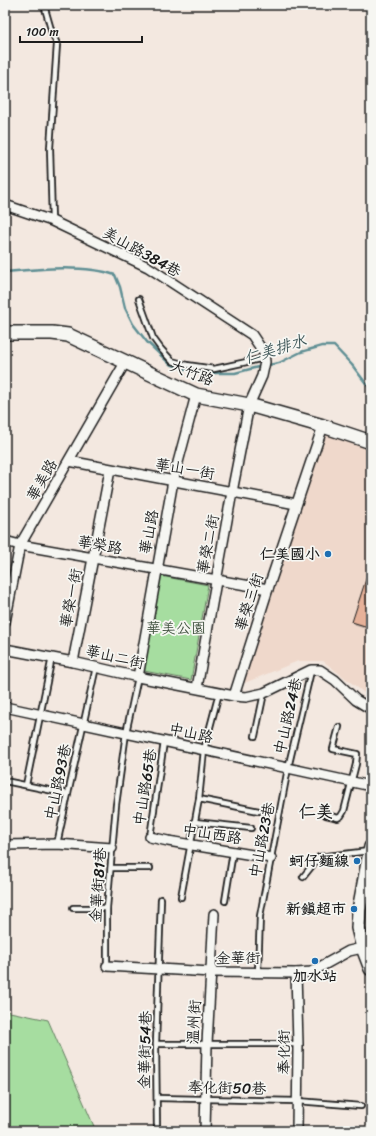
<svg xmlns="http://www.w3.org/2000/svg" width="376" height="1136" font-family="Sriracha,'LXGW WenKai TC',sans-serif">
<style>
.built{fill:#efd8cb}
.green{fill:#a6dda0;stroke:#617c5e}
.shadow{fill:#0003}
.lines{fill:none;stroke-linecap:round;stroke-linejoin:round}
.stream{stroke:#5f8f94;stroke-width:2.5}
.building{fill:#e6b199;stroke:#1c1c1c}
.lane-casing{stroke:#1c1c1c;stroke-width:8}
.street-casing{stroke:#1c1c1c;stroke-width:12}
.secondary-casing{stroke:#1c1c1c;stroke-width:16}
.lane{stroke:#f6f6f2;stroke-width:4.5}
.street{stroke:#f6f6f2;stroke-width:9}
.secondary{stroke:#f6f6f2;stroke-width:13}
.poi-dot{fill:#1f6fb2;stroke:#f6f6f2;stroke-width:1.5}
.labels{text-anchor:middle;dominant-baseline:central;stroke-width:3.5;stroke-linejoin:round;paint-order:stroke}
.street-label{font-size:15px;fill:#1c1c1c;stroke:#f6f6f2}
.poi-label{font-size:15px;font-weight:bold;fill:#1c1c1c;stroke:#f6f6f2;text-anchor:end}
.park-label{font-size:15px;fill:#455644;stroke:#f6f6f2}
.water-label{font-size:16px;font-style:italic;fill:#3d5658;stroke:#f6f6f2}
.quarter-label{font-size:17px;font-weight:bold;fill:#1c1c1c;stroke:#f6f6f2}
</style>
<rect width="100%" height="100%" fill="#f3e8e0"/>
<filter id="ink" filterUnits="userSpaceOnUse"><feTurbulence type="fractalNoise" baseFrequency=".025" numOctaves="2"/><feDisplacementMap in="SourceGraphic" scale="8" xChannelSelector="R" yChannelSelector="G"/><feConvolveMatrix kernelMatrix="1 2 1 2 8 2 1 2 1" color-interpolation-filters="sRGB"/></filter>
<g filter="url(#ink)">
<path class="built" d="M 325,434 L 371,448 L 371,698 L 323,661 L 298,661 L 242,684 Z"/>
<g class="green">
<path d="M 161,576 L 208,585 L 191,680 L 144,671 Z"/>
<path d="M 5,1011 L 48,1020 L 96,1131 L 5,1131 Z"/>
</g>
<path class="shadow" d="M 371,566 L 371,627 L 370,630 L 356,626 L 353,621 Z"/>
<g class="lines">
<path class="stream" d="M 5,272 C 37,269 85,264 115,275 L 120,287 L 125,308 L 133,324 L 147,342 L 170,364 L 196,373 L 235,373 L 258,367 L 279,363 L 301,352 L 322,346 L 334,346 L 352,365 L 371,390"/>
</g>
<path class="building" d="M 370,567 L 371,567 L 371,620 L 370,621 L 368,627 L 352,622 Z"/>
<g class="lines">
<g class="lane-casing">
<g id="lane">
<path d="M 44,5 L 52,33 L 57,44 L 50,148 L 52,221"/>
<path d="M 139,299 L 153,338 L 161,349 L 172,361 L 187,365 L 214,369 L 265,358"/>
<path d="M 255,736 L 264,693"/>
<path d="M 5,781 L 68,794"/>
<path d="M 26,785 L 52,657"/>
<path d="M 199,799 L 259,811"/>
<path d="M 326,815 L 338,818 L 341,816 L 344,811 L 356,764 L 357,754 L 333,749 L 339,727"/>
<path d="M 195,822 L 251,828"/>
<path d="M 150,837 L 164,742"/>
<path d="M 57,844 L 96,667"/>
<path d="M 111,868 L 150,868"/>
<path d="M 303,877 L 319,857 L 369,851"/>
<path d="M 181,897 L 199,799 L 204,750 L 219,693"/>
<path d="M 225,901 L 233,852"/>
<path d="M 73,908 L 107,908"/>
<path d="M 107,966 L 107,908 L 116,805 L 126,733 L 138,677"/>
<path d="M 258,972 L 260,916 L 288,768 L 311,671"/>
<path d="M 156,1044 L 298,1044"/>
<path d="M 157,1098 L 297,1101 L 361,1106"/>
<path d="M 157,1131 L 156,1044 L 161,899"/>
</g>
</g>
<g class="street-casing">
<g id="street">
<path d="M 5,205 L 52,221 L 148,267 L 252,335 L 264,353 L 265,362 L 262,376 L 249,405 L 232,492 L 197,688"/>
<path d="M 69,461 L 296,504"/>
<path d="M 5,541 L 20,545 L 268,589"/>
<path d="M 5,622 L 20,545 L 126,361"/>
<path d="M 5,649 L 73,662 L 138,677 L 234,696 L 246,697 L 264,693 L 311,670 L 320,670 L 335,680 L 356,700 L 371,709"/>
<path d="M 73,662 L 110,470"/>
<path d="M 138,677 L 173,481 L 196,395"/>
<path d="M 234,696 L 268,589 L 323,426"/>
<path d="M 5,707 L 371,786"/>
<path d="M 150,837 L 168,841 L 271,858"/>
<path d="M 5,845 L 57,844 L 112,848"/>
<path d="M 107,966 L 211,972 L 296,973 L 311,972 L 349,951 L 371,946"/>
<path d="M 296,973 L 298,1044 L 297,1131"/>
<path d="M 205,1131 L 207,1044 L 214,914"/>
</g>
</g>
<g class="secondary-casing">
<g id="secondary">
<path d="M 5,333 L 52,333 L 68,335 L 196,395 L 249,405 L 323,426 L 371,442"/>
<path d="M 371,847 L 359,910 L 358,928 L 363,948 L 371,969"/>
</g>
</g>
<use href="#lane" class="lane"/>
<use href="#street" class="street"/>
<use href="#secondary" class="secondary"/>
</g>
</g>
<g class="poi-dot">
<circle cx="328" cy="554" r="4"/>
<circle cx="357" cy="861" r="4"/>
<circle cx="354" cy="909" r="4"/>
<circle cx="315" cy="961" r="4"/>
</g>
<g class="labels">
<g class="street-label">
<text transform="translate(142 252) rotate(29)">美山路384巷</text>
<text transform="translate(192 373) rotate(21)">大竹路</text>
<text transform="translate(185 469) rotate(10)">華山一街</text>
<text transform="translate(42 480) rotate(-60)">華美路</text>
<text transform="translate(149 532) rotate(-79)">華山路</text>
<text transform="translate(208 544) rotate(-79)">華榮二街</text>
<text transform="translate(100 545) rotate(10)">華榮路</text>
<text transform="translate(71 598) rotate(-79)">華榮一街</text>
<text transform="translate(249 602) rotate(-72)">華榮三街</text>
<text transform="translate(115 657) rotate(13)">華山二街</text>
<text transform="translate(288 716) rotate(-77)">中山路24巷</text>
<text transform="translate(191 733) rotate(12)">中山路</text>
<text transform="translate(58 782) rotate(-78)">中山路93巷</text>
<text transform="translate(145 787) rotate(-81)">中山路65巷</text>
<text transform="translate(212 834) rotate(9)">中山西路</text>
<text transform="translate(262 840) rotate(-79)">中山路23巷</text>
<text transform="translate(98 885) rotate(-86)">金華街81巷</text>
<text x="238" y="958">金華街</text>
<text transform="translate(194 1022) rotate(-87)">溫州街</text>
<text transform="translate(145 1050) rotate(-89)">金華街54巷</text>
<text transform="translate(284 1052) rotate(-90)">奉化街</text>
<text transform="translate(227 1088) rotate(1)">奉化街50巷</text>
</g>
<g class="poi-label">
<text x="320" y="554">仁美國小</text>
<text x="349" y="861">蚵仔麵線</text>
<text x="346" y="909">新鎮超市</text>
<text x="315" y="976" text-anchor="middle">加水站</text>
</g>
<g class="park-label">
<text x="176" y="628">華美公園</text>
</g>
<g class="water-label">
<text transform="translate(275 349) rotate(-17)">仁美排水</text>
</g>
<g class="quarter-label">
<text x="316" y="811">仁美</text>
</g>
</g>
<rect width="376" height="1136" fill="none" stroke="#f6f6f2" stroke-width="20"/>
<rect x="10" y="10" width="356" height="1116" fill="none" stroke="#1c1c1c" stroke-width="1.5" filter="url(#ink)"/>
<path d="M20 36v6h122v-6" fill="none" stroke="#1c1c1c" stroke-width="2"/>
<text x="26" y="36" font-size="12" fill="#1c1c1c" stroke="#f6f6f2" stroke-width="3" paint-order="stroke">100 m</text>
</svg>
